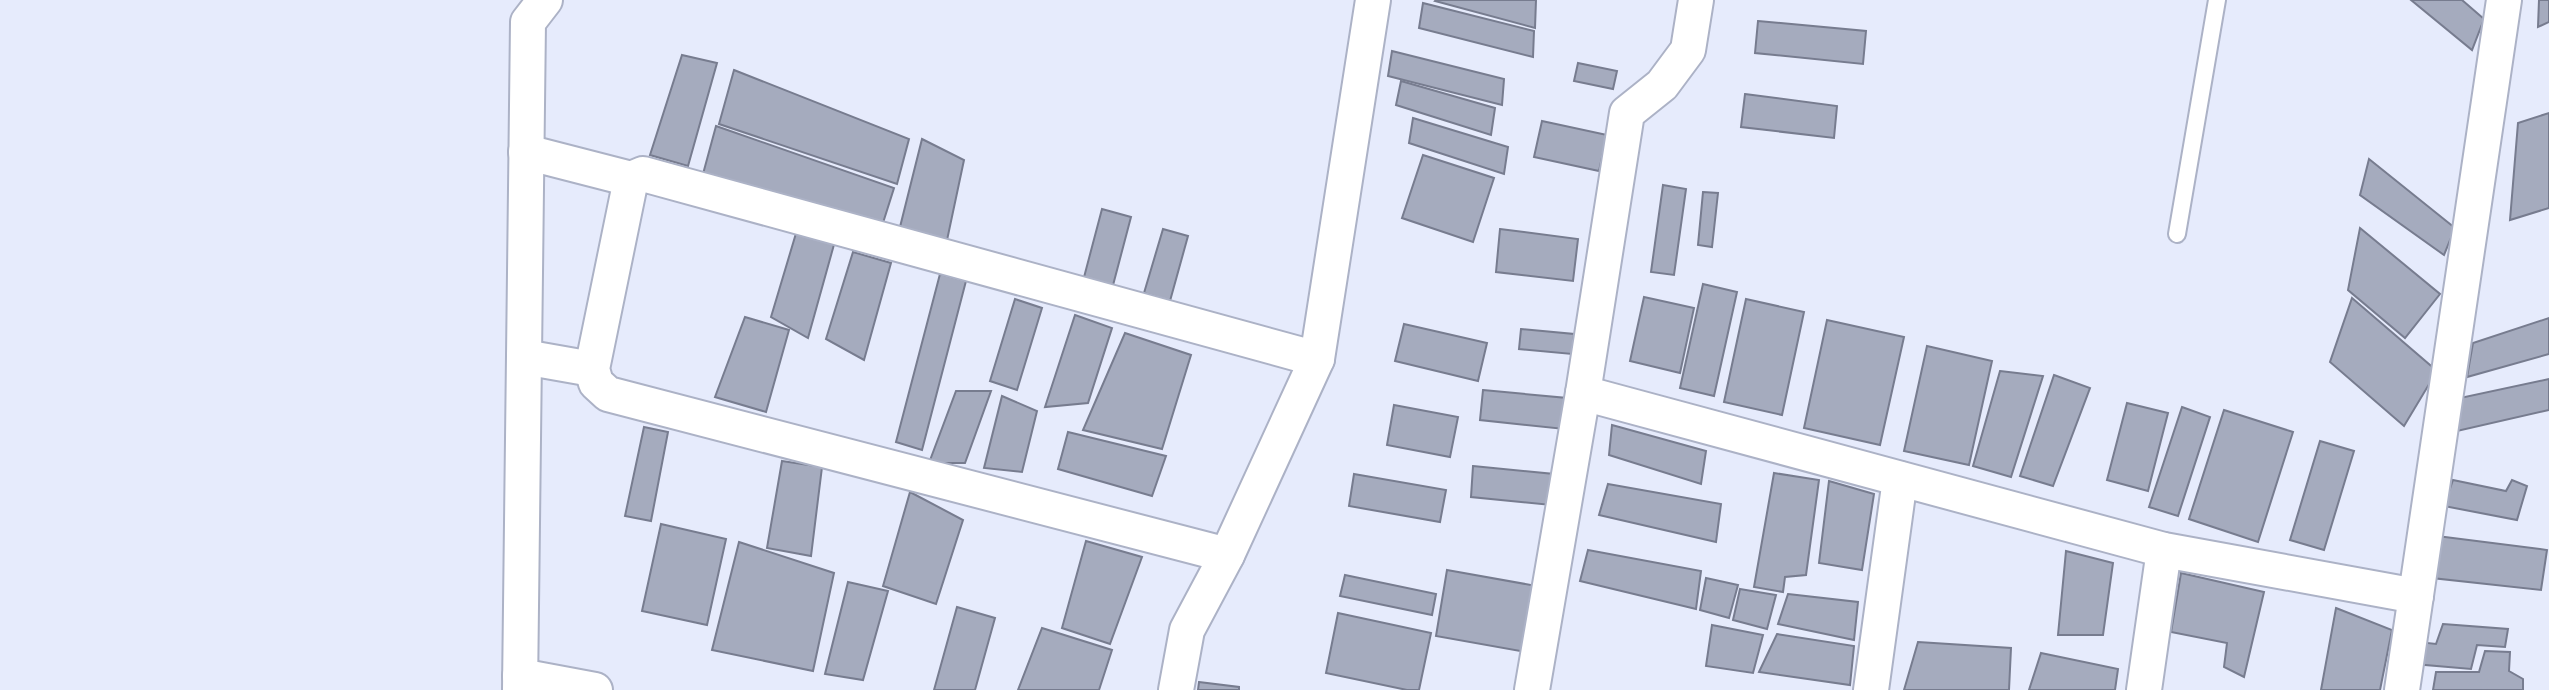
<svg xmlns="http://www.w3.org/2000/svg" width="2549" height="690" font-family="Montserrat,sans-serif">
<style>
.building{fill:#a5abbe;stroke:#777c8f;stroke-width:2}
.lines{fill:none;stroke-linecap:round;stroke-linejoin:round}
.service-casing{stroke:#acb2c6;stroke-width:20}
.minor-casing{stroke:#acb2c6;stroke-width:38}
.service{stroke:#fff;stroke-width:16}
.minor{stroke:#fff;stroke-width:34}
</style>
<rect width="100%" height="100%" fill="#e6ebfc"/>
<g class="building">
<path d="M 1436,0 L 1536,0 L 1535,28 L 1435,1 Z"/>
<path d="M 2411,0 L 2462,0 L 2484,19 L 2472,50 Z"/>
<path d="M 2539,0 L 2549,0 L 2549,22 L 2538,27 Z"/>
<path d="M 1423,3 L 1534,31 L 1533,57 L 1419,28 Z"/>
<path d="M 1758,21 L 1866,31 L 1863,64 L 1755,53 Z"/>
<path d="M 1392,51 L 1504,79 L 1502,105 L 1388,76 Z"/>
<path d="M 682,55 L 717,63 L 688,166 L 650,155 Z"/>
<path d="M 1578,63 L 1617,71 L 1613,89 L 1574,81 Z"/>
<path d="M 734,70 L 909,139 L 897,184 L 719,124 Z"/>
<path d="M 1401,81 L 1495,108 L 1491,135 L 1396,105 Z"/>
<path d="M 1745,94 L 1837,106 L 1834,138 L 1741,127 Z"/>
<path d="M 2549,113 L 2549,208 L 2510,220 L 2518,123 Z"/>
<path d="M 1413,118 L 1508,147 L 1504,174 L 1409,143 Z"/>
<path d="M 1542,121 L 1607,135 L 1599,171 L 1534,157 Z"/>
<path d="M 716,126 L 894,188 L 882,226 L 703,174 Z"/>
<path d="M 922,139 L 964,160 L 946,245 L 900,227 Z"/>
<path d="M 1423,155 L 1494,178 L 1473,242 L 1402,218 Z"/>
<path d="M 2369,159 L 2455,228 L 2444,255 L 2360,195 Z"/>
<path d="M 1663,185 L 1686,189 L 1674,275 L 1651,272 Z"/>
<path d="M 1703,192 L 1718,193 L 1712,247 L 1698,245 Z"/>
<path d="M 1102,209 L 1131,217 L 1112,289 L 1083,281 Z"/>
<path d="M 2360,228 L 2440,294 L 2405,338 L 2348,290 Z"/>
<path d="M 1163,229 L 1188,236 L 1170,301 L 1144,293 Z"/>
<path d="M 1500,229 L 1578,239 L 1573,281 L 1496,272 Z"/>
<path d="M 797,230 L 835,241 L 808,338 L 771,317 Z"/>
<path d="M 853,252 L 891,263 L 864,360 L 826,339 Z"/>
<path d="M 940,274 L 966,281 L 922,450 L 896,442 Z"/>
<path d="M 1703,284 L 1737,292 L 1714,396 L 1680,388 Z"/>
<path d="M 1644,297 L 1694,308 L 1680,373 L 1630,361 Z"/>
<path d="M 2352,298 L 2437,371 L 2404,426 L 2330,362 Z"/>
<path d="M 1015,299 L 1042,308 L 1017,390 L 990,381 Z"/>
<path d="M 1746,299 L 1804,312 L 1782,415 L 1724,402 Z"/>
<path d="M 1075,315 L 1112,328 L 1088,403 L 1045,407 Z"/>
<path d="M 745,317 L 789,330 L 766,412 L 715,397 Z"/>
<path d="M 2549,318 L 2549,354 L 2467,377 L 2473,343 Z"/>
<path d="M 1827,320 L 1904,337 L 1880,445 L 1804,428 Z"/>
<path d="M 1404,324 L 1487,343 L 1478,381 L 1395,361 Z"/>
<path d="M 1521,329 L 1574,334 L 1572,354 L 1519,349 Z"/>
<path d="M 1125,333 L 1191,355 L 1162,449 L 1083,430 Z"/>
<path d="M 1927,346 L 1992,361 L 1969,465 L 1904,451 Z"/>
<path d="M 2000,371 L 2043,376 L 2011,477 L 1973,466 Z"/>
<path d="M 2054,375 L 2090,388 L 2053,486 L 2020,476 Z"/>
<path d="M 2549,379 L 2549,410 L 2457,431 L 2460,398 Z"/>
<path d="M 1483,390 L 1567,398 L 1564,429 L 1480,420 Z"/>
<path d="M 956,391 L 991,391 L 965,463 L 929,463 Z"/>
<path d="M 1002,396 L 1037,411 L 1022,472 L 984,468 Z"/>
<path d="M 2127,403 L 2168,413 L 2148,491 L 2107,480 Z"/>
<path d="M 1394,405 L 1458,417 L 1450,457 L 1387,445 Z"/>
<path d="M 2182,407 L 2210,417 L 2178,516 L 2149,507 Z"/>
<path d="M 2224,410 L 2293,432 L 2258,542 L 2189,519 Z"/>
<path d="M 1612,425 L 1706,451 L 1701,484 L 1609,455 Z"/>
<path d="M 644,427 L 668,432 L 651,521 L 625,516 Z"/>
<path d="M 1068,432 L 1166,456 L 1152,496 L 1058,469 Z"/>
<path d="M 2320,441 L 2354,451 L 2324,550 L 2290,540 Z"/>
<path d="M 782,461 L 822,467 L 811,556 L 767,548 Z"/>
<path d="M 1473,466 L 1554,474 L 1551,505 L 1471,497 Z"/>
<path d="M 1774,473 L 1819,480 L 1806,575 L 1785,577 L 1783,592 L 1754,587 Z"/>
<path d="M 1354,474 L 1446,490 L 1440,522 L 1349,506 Z"/>
<path d="M 2453,480 L 2506,491 L 2512,480 L 2527,486 L 2517,520 L 2444,506 Z"/>
<path d="M 1829,481 L 1874,494 L 1862,570 L 1819,563 Z"/>
<path d="M 1608,484 L 1721,504 L 1716,542 L 1599,515 Z"/>
<path d="M 910,492 L 963,520 L 936,604 L 883,586 Z"/>
<path d="M 661,524 L 726,539 L 707,625 L 642,611 Z"/>
<path d="M 2437,536 L 2547,550 L 2541,590 L 2432,578 Z"/>
<path d="M 1086,541 L 1142,557 L 1110,644 L 1062,628 Z"/>
<path d="M 739,542 L 834,573 L 813,671 L 712,650 Z"/>
<path d="M 1588,550 L 1701,571 L 1696,609 L 1580,581 Z"/>
<path d="M 2066,551 L 2113,563 L 2103,635 L 2058,635 Z"/>
<path d="M 1447,570 L 1542,587 L 1531,653 L 1436,636 Z"/>
<path d="M 2181,573 L 2264,592 L 2244,677 L 2224,667 L 2227,643 L 2171,632 Z"/>
<path d="M 1345,575 L 1436,594 L 1432,615 L 1340,596 Z"/>
<path d="M 1706,578 L 1738,585 L 1729,618 L 1700,610 Z"/>
<path d="M 848,582 L 888,591 L 863,680 L 825,674 Z"/>
<path d="M 1740,589 L 1776,595 L 1767,629 L 1733,620 Z"/>
<path d="M 1788,594 L 1858,602 L 1854,640 L 1778,624 Z"/>
<path d="M 957,607 L 995,618 L 975,690 L 934,690 Z"/>
<path d="M 2336,608 L 2392,630 L 2380,690 L 2321,690 Z"/>
<path d="M 1338,613 L 1431,633 L 1419,690 L 1407,690 L 1326,673 Z"/>
<path d="M 2443,624 L 2508,629 L 2505,647 L 2477,645 L 2471,669 L 2414,664 L 2419,642 L 2436,644 Z"/>
<path d="M 1712,625 L 1763,635 L 1753,673 L 1706,666 Z"/>
<path d="M 1042,628 L 1112,650 L 1099,690 L 1018,690 Z"/>
<path d="M 1777,634 L 1854,646 L 1850,685 L 1759,672 Z"/>
<path d="M 1918,642 L 2011,648 L 2009,690 L 1904,690 Z"/>
<path d="M 2485,651 L 2510,652 L 2509,671 L 2523,679 L 2523,690 L 2433,690 L 2436,672 L 2479,672 Z"/>
<path d="M 2041,653 L 2118,669 L 2115,690 L 2029,690 Z"/>
<path d="M 1199,682 L 1239,687 L 1239,690 L 1198,690 Z"/>
</g>
<g class="lines">
<g class="service-casing">
<path id="service" d="M 2177,234 L 2217,0"/>
</g>
<g class="minor-casing">
<g id="minor">
<path d="M 526,152 L 631,179"/>
<path d="M 524,357 L 592,369"/>
<path d="M 1583,393 L 2164,550 L 2416,596"/>
<path d="M 1227,555 L 608,394 L 596,383 L 592,369 L 631,179 L 643,174 L 1317,359"/>
<path d="M 520,676 L 595,690"/>
<path d="M 520,690 L 528,22 L 545,0"/>
<path d="M 1176,690 L 1187,630 L 1227,555 L 1317,359 L 1373,0"/>
<path d="M 1532,690 L 1583,393 L 1627,113 L 1662,85 L 1688,50 L 1696,0"/>
<path d="M 1871,690 L 1900,479"/>
<path d="M 2144,690 L 2164,550"/>
<path d="M 2402,690 L 2504,0"/>
</g>
</g>
<use href="#service" class="service"/>
<use href="#minor" class="minor"/>
</g>
</svg>
